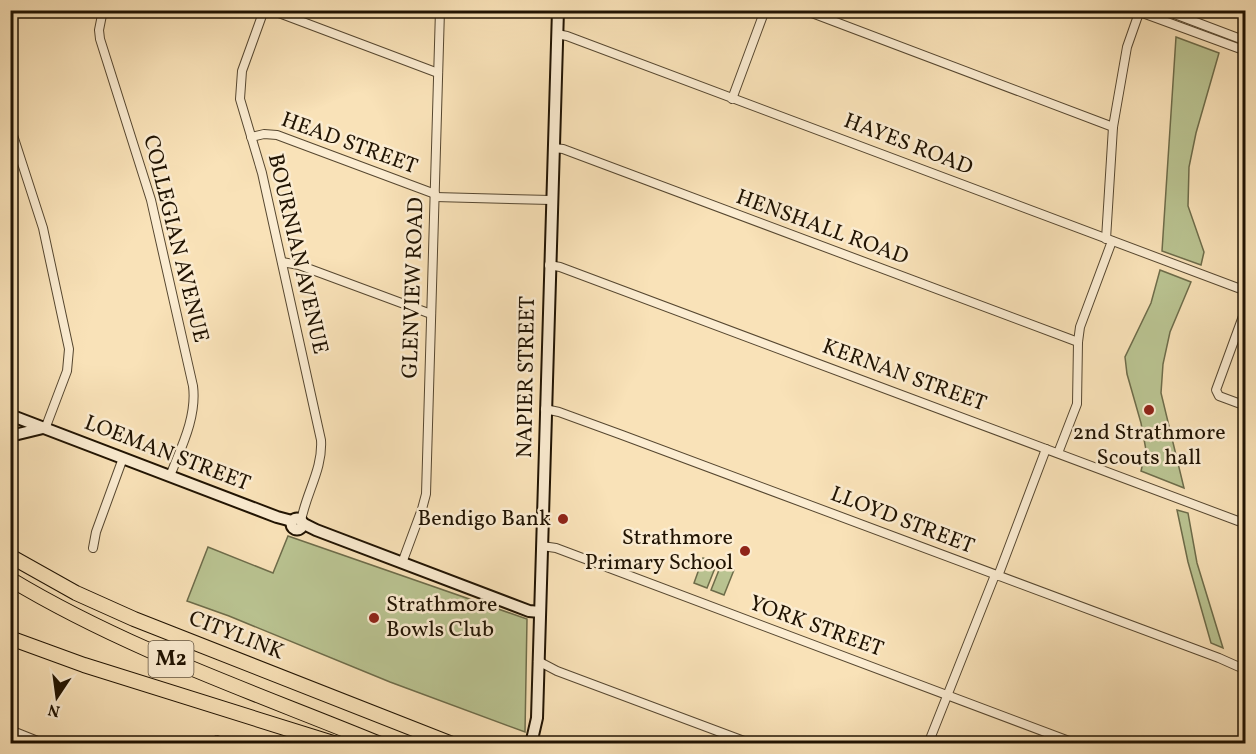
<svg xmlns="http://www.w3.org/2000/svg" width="1256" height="754" font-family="Vollkorn,serif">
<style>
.green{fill:#bac492;stroke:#6d6c4a;stroke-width:1.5}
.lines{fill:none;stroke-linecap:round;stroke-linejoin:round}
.street-casing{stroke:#564730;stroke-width:10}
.secondary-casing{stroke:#201302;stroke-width:14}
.highway-casing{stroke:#201302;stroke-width:16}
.street{stroke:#fbecd1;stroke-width:8}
.secondary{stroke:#fbecd1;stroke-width:10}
.highway{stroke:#f9e2b8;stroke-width:14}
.poi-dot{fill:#8f2418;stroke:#fbecd1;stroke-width:2}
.labels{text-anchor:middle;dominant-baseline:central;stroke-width:5;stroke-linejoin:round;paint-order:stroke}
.shield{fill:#fbecd1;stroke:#625440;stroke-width:1.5}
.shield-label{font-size:21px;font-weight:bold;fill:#201302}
.street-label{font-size:22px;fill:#201302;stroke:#fbecd1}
.poi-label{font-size:22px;fill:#201302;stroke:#fbecd1;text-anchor:end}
</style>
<rect width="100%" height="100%" fill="#f9e2b8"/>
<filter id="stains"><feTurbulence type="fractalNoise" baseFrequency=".00333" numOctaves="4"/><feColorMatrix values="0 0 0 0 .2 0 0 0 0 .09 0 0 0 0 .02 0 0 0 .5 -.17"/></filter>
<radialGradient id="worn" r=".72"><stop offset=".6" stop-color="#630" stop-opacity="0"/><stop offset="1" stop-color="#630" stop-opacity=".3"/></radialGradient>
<g class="green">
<path d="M 1176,37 L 1219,53 L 1196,133 L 1189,167 L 1188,206 L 1204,252 L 1201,265 L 1162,251 Z"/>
<path d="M 1160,270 L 1191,282 L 1170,332 L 1163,364 L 1161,393 L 1184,488 L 1141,471 L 1146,450 L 1141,423 L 1127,374 L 1125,357 L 1151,303 Z"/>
<path d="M 1177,510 L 1188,513 L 1197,563 L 1223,648 L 1211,643 L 1188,562 Z"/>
<path d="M 288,536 L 527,619 L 525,732 L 390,682 L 229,616 L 187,601 L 208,547 L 273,573 Z"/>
<path d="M 703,558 L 717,563 L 707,588 L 694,583 Z"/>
<path d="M 721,565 L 734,570 L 724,595 L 711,590 Z"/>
</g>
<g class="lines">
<g class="street-casing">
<g id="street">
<path d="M 103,10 L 99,30 L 100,39 L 151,200 L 193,386 C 197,417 181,448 170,476"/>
<path d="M 264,10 L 242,71 L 240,99 L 262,173 L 321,440 C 323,469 306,493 301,521"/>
<path d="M 271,10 L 438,73"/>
<path d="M 804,10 L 1113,127"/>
<path d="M 1164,10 L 1246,41"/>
<path d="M 1137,11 L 1246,51"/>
<path d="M 557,34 L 567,36 L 1246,291"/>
<path d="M 732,99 L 765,10"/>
<path d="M 10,126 L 43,228 L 69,349 L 67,371 L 45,429"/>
<path d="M 251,137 L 264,134 L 277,135 L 435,194"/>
<path d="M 554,148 L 563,149 L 1078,342"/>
<path d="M 435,197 L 551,200"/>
<path d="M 1106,239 L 1113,127 L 1127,47 L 1140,10"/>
<path d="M 282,262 L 299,265 L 431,314"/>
<path d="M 549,265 L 560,267 L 1246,524"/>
<path d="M 1246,308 L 1216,390 L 1219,396 L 1246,406"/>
<path d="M 545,409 L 559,412 L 622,435 L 1219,658 L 1246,670"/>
<path d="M 1058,453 L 1077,404 L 1078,342 L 1080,327 L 1112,241"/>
<path d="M 542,546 L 556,548 L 1077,744"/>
<path d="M 93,548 L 96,532 L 123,458"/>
<path d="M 402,563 L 422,509 L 426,494 L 440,10"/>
<path d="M 998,576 L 1046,449"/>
<path d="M 538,661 L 557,671 L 752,744"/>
<path d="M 10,730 L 45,744"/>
<path d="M 215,744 L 217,740"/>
<path d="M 928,744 L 995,575"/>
</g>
</g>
<g class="secondary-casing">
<g id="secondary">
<path d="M 10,415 L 277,517 L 292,521"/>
<path d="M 10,436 L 43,428"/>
<circle cx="297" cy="524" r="5.5"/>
<path d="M 302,523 L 316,530 L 529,611 L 540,612"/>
<path d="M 531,744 L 537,718 L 558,10"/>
<path d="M 1245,744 L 1246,741"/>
</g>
</g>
<g class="highway-casing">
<g id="highway">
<path d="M 10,556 L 76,593 L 134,619 L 452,744"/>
<path d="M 10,579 C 126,649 256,693 380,744"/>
<path d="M 10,638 L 84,665 L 336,744"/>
</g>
</g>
<use href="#street" class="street"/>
<use href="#secondary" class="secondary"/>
<use href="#highway" class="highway"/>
</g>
<g class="poi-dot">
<circle cx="1149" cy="410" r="6"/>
<circle cx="563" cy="519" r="6"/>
<circle cx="745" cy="551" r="6"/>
<circle cx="374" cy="618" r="6"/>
</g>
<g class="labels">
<rect class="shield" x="148.5" y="641" width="45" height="36" rx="4.5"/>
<g class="shield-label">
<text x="171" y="659">M2</text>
</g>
<g class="street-label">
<text transform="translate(349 144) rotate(20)">HEAD STREET</text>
<text transform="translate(908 145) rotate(21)">HAYES ROAD</text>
<text transform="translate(822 228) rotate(20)">HENSHALL ROAD</text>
<text transform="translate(175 239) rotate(76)">COLLEGIAN AVENUE</text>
<text transform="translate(297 254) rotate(77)">BOURNIAN AVENUE</text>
<text transform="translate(414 288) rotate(-88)">GLENVIEW ROAD</text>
<text transform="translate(904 376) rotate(20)">KERNAN STREET</text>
<text transform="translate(527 377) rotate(-89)">NAPIER STREET</text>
<text transform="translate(167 454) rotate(21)">LOEMAN STREET</text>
<text transform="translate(902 521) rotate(21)">LLOYD STREET</text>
<text transform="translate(816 627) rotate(20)">YORK STREET</text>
<text transform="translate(236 636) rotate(21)">CITYLINK</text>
</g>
<g class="poi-label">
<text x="1149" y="433" text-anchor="middle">2nd Strathmore<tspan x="1149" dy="25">Scouts hall</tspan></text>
<text x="551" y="519">Bendigo Bank</text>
<text x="733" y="538">Strathmore<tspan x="733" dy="25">Primary School</tspan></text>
<text x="386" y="605" text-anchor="start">Strathmore<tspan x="386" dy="25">Bowls Club</tspan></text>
</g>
</g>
<rect width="1256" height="754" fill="none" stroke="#f9e2b8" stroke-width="36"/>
<rect x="12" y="12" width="1232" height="730" fill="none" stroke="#201302" stroke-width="3"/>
<rect x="18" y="18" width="1220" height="718" fill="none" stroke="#201302" stroke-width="1.5"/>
<g transform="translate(57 697) rotate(193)" stroke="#fbecd1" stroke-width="4.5" paint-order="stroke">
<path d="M0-4.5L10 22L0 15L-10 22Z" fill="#201302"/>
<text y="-9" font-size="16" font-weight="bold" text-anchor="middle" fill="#201302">N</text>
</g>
<rect width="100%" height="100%" filter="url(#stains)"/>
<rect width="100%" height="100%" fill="url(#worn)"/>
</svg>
